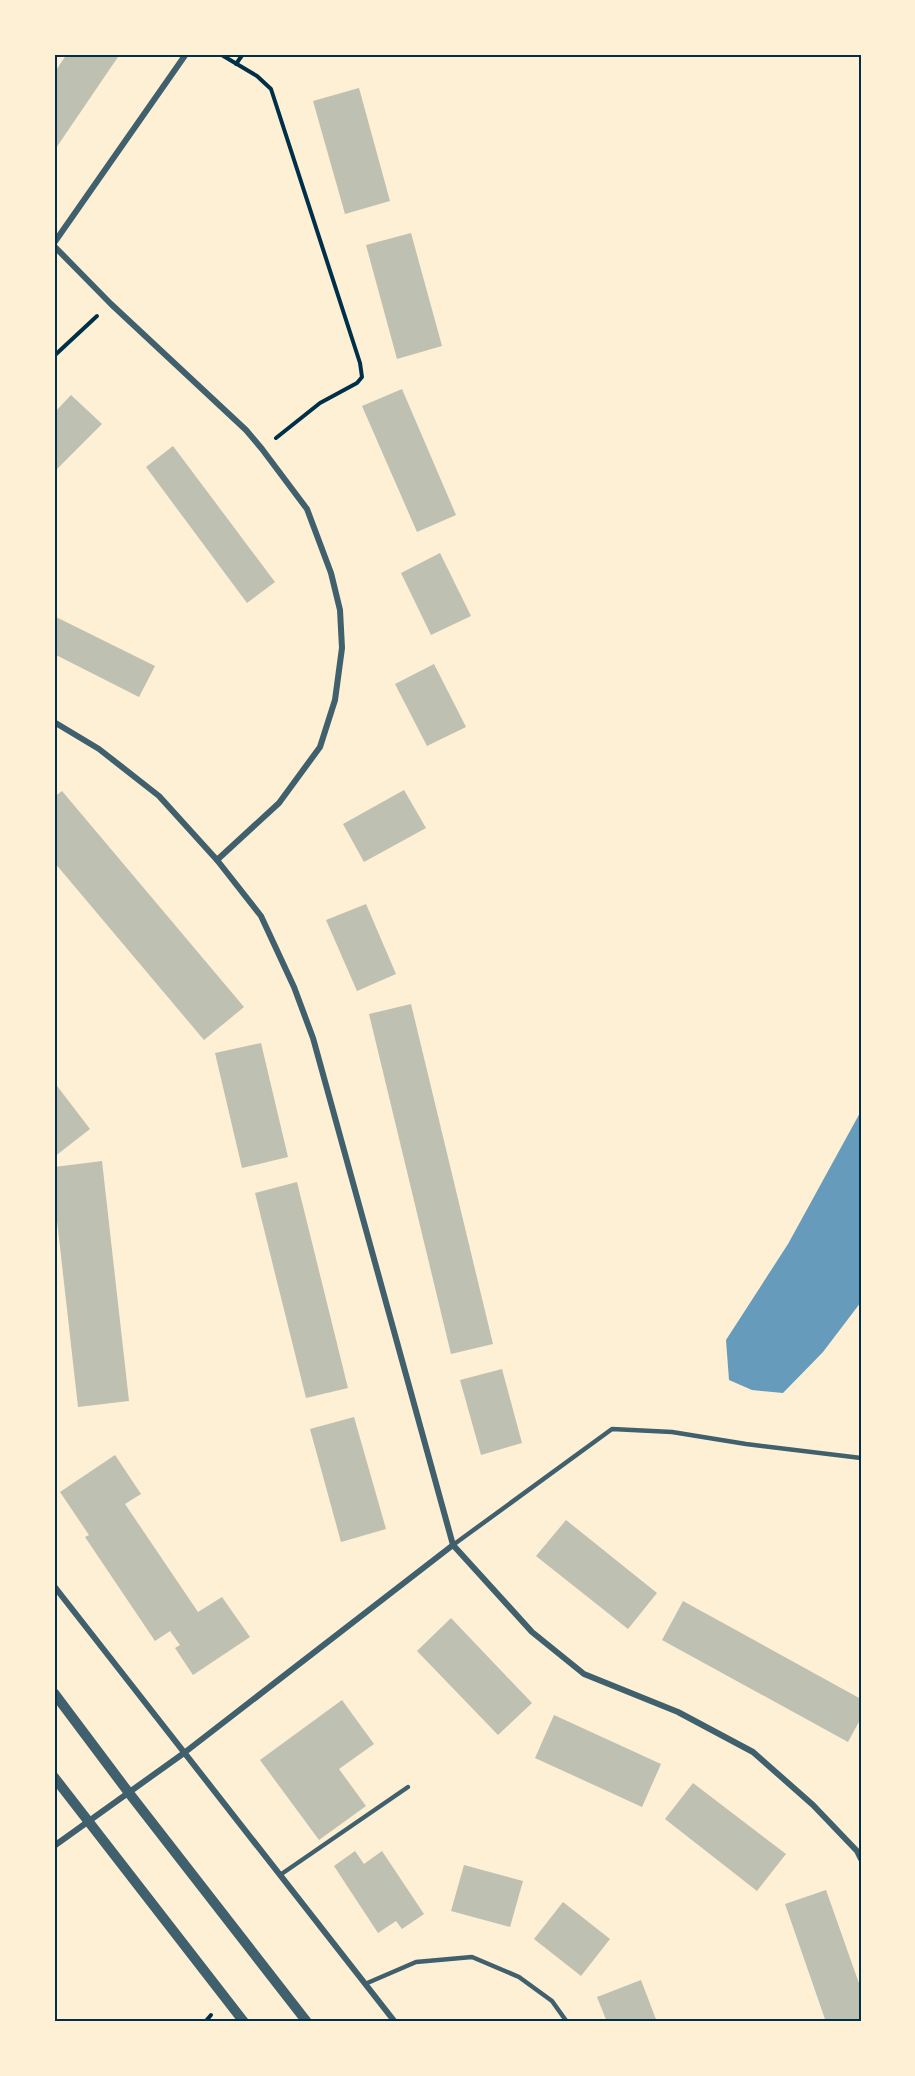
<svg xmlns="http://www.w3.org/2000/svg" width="915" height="2076" font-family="Commissioner,sans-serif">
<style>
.water{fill:#669bbc}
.building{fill:#bec0b2}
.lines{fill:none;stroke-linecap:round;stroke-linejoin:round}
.path{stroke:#003049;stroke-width:4}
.service{stroke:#3f606c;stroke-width:4.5}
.minor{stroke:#3f606c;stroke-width:6}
.tertiary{stroke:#3f606c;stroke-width:10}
.neatline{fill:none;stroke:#003049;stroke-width:2}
</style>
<rect width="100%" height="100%" fill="#fdf0d5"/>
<path class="water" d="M 861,1111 L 861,1302 L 823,1352 L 783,1393 L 752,1390 L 729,1380 L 726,1340 L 788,1244 Z"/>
<g class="building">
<path d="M 67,54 L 120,54 L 54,151 L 54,73 Z"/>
<path d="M 359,88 L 390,201 L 345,214 L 313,101 Z"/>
<path d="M 411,233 L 442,346 L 397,359 L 366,245 Z"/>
<path d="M 402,389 L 456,515 L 417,532 L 362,406 Z"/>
<path d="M 71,395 L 102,424 L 57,469 L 54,466 L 54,413 Z"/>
<path d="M 173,446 L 275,582 L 247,603 L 146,467 Z"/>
<path d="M 440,553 L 471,616 L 431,635 L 401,573 Z"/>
<path d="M 54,616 L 155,666 L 139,697 L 54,654 Z"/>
<path d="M 434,664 L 466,727 L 427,746 L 395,684 Z"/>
<path d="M 404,790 L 426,828 L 364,862 L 343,824 Z"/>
<path d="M 62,791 L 244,1007 L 204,1040 L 54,862 L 54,797 Z"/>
<path d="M 366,904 L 396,974 L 357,991 L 326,920 Z"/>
<path d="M 411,1004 L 493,1344 L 451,1354 L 369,1014 Z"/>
<path d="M 261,1043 L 288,1157 L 242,1168 L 215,1053 Z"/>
<path d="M 54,1082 L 90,1129 L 54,1157 Z"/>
<path d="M 102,1161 L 129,1401 L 78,1407 L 54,1194 L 54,1167 Z"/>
<path d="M 297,1182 L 348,1388 L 306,1398 L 255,1193 Z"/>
<path d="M 502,1369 L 522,1443 L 481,1455 L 460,1380 Z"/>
<path d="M 354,1417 L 386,1529 L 341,1542 L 310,1429 Z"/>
<path d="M 115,1455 L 141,1494 L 125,1504 L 198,1612 L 222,1597 L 250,1637 L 193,1675 L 175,1648 L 180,1645 L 170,1631 L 155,1641 L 85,1537 L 89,1535 L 60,1492 Z"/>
<path d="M 566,1520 L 657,1593 L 628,1629 L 536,1556 Z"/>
<path d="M 683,1601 L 861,1699 L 861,1718 L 848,1742 L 662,1640 Z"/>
<path d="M 451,1618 L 532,1703 L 498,1735 L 417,1651 Z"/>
<path d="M 342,1700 L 374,1744 L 339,1769 L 366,1806 L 319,1840 L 260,1760 Z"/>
<path d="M 554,1715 L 661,1764 L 642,1807 L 535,1758 Z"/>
<path d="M 693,1783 L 786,1854 L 757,1891 L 665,1819 Z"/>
<path d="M 355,1851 L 364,1864 L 382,1851 L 424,1914 L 402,1929 L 396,1921 L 378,1933 L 334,1866 Z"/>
<path d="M 464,1865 L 523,1881 L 510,1927 L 451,1911 Z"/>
<path d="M 826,1890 L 861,1989 L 861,2022 L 826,2022 L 785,1904 Z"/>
<path d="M 563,1902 L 610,1939 L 581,1976 L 534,1939 Z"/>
<path d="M 641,1980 L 657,2022 L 607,2022 L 597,1997 Z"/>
</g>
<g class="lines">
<g class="path">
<path d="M 220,54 L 257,76 L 271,89 L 360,363 L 362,377 L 357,383 L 320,403 L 276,438"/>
<path d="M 236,64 L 243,54"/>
<path d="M 54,356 L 97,316"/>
<path d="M 205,2022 L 211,2015"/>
</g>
<g class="service">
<path d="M 453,1545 L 612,1429 L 672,1432 L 746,1444 L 861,1458"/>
<path d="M 280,1875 L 408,1787"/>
<path d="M 365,1984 L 416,1962 L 472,1957 L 519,1977 L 552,2001 L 567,2022"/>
</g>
<g class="minor">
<path d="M 54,243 L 186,54"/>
<path d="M 54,246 L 111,304 L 246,430 L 262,449 L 307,509 L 331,573 L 340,610 L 342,648 L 335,700 L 320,747 L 279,803 L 217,860"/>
<path d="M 54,722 L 99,749 L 159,796 L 217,860 L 261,916 L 294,987 L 313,1038 L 453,1545 L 532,1632 L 584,1674 L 678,1712 L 753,1752 L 813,1805 L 857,1851 L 861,1859"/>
<path d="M 54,1586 L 395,2022"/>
<path d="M 54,1846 L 184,1753 L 453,1545"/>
</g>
<g class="tertiary">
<path d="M 54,1693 L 129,1793 L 307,2022"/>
<path d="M 54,1777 L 244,2022"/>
</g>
</g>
<rect width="915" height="2076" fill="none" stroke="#fdf0d5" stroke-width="111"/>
<rect x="56" y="56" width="804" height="1964" class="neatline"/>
</svg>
